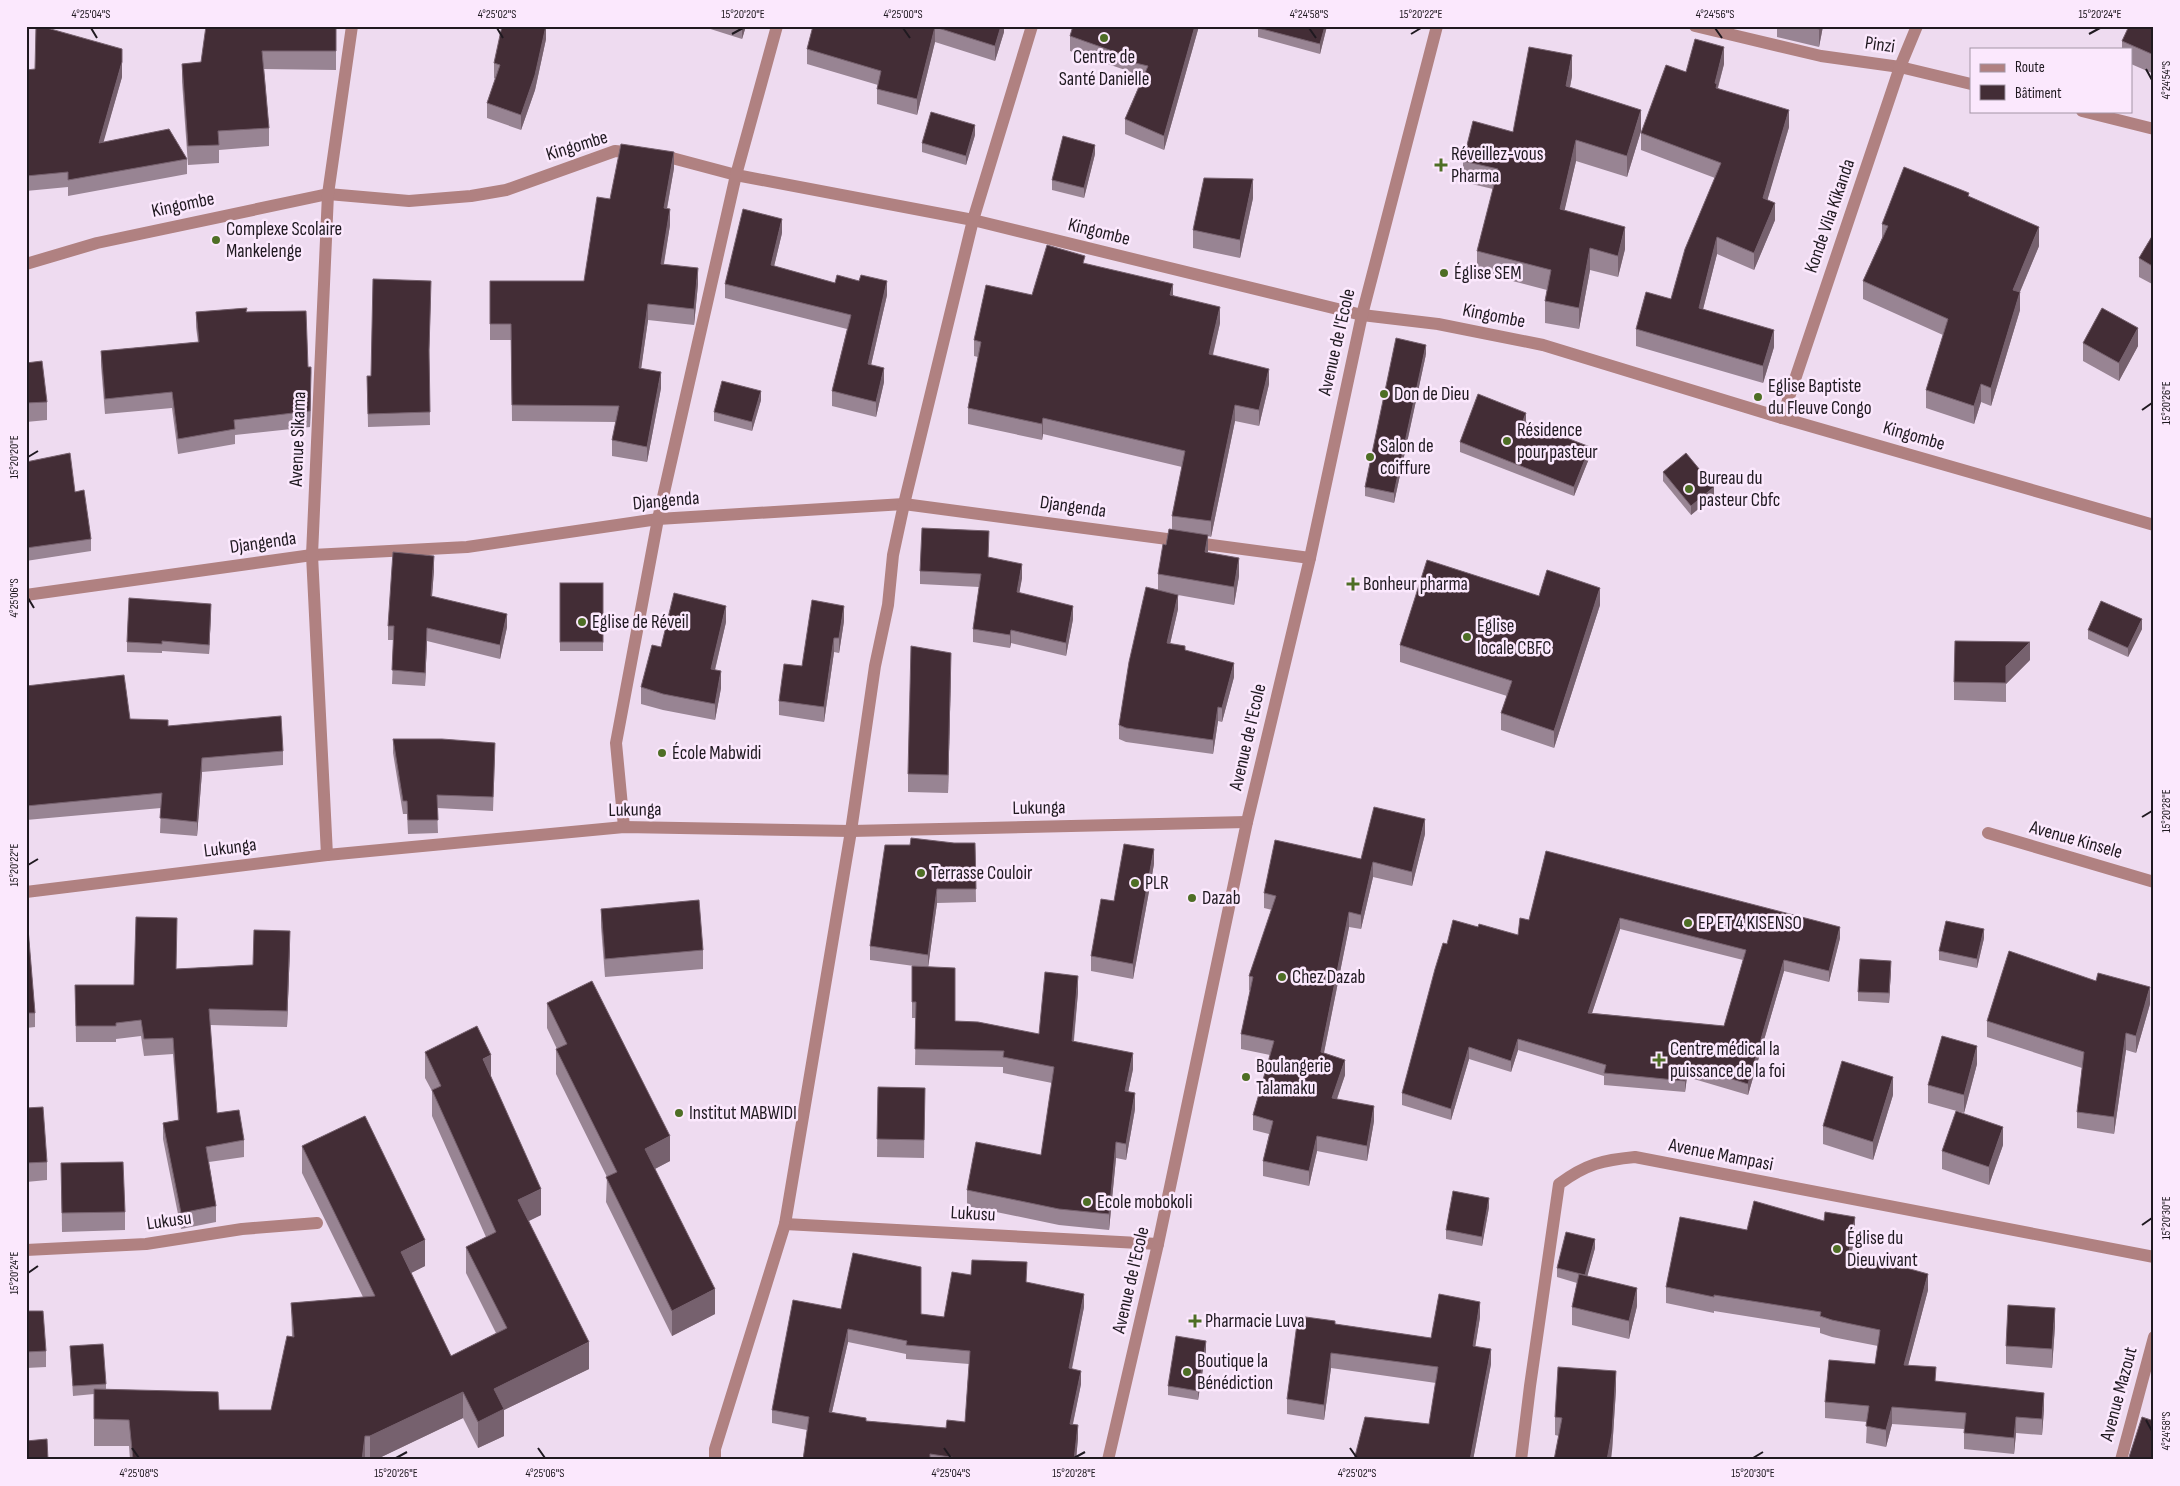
<svg xmlns="http://www.w3.org/2000/svg" width="2180" height="1486" font-family="'Sofia Sans Condensed',sans-serif">
<style>
.lines{fill:none;stroke-linecap:round;stroke-linejoin:round}
.street{stroke:#b08181;stroke-width:12}
.wall{fill:#988493;fill-rule:evenodd}
.shaded-wall{fill:#76616e}
.building{fill:#432d36;stroke:#76616e;fill-rule:evenodd}
.ticks{fill:none;stroke:#1f1920;stroke-width:2}
.poi-dot{fill:#4e6e25;stroke:#fbe8fd;stroke-width:2}
.labels{text-anchor:middle;dominant-baseline:central;stroke-width:5;stroke-linejoin:round;paint-order:stroke}
.street-label{font-size:19px;fill:#1f1920;stroke:#fbe8fd}
.poi-label{font-size:19px;fill:#1f1920;stroke:#fbe8fd;text-anchor:start}
.neatline{fill:none;stroke:#1f1920;stroke-width:2}
.ticks-label{font-size:12px;text-anchor:middle;fill:#1f1920}
</style>
<rect width="100%" height="100%" fill="#eedbf0"/>
<g class="lines">
<g class="street">
<path d="M 1695,26 L 1821,56 L 1900,67 L 1971,84"/>
<path d="M 2082,111 L 2154,129"/>
<path d="M 658,156 L 672,158 L 736,175 L 973,220 L 1362,315 L 1438,324 L 1543,345 L 1782,418 L 2154,525"/>
<path d="M 26,264 L 97,243 L 328,194 L 409,201 L 471,196 L 506,190 L 615,151 L 635,153"/>
<path d="M 1782,418 L 1900,67 L 1917,26"/>
<path d="M 26,595 L 312,555 L 467,547 L 658,519 L 904,504 L 1310,558"/>
<path d="M 624,827 L 616,743 L 658,519 L 736,175 L 777,26"/>
<path d="M 1988,833 L 2154,882"/>
<path d="M 327,855 L 312,555 L 328,194 L 352,26"/>
<path d="M 26,892 L 327,855 L 624,827 L 851,831 L 1247,822"/>
<path d="M 785,1224 L 1158,1244"/>
<path d="M 26,1250 L 146,1244 L 242,1229 L 317,1223"/>
<path d="M 715,1460 L 715,1449 L 785,1224 L 851,831 L 875,666 L 888,605 L 893,555 L 904,504 L 973,220 L 1032,26"/>
<path d="M 1108,1460 L 1158,1244 L 1247,822 L 1310,558 L 1362,315 L 1437,26"/>
<path d="M 1521,1460 L 1530,1386 L 1559,1184 C 1586,1164 1603,1160 1635,1157 L 2154,1257"/>
<path d="M 2121,1460 L 2154,1337"/>
</g>
</g>
<g class="wall">
<path d="M 336,26 L 336,70 L 264,69 L 269,128 L 269,146 L 219,150 L 219,163 L 188,165 L 182,82 L 182,64 L 201,62 Z"/>
<path d="M 546,26 L 546,39 L 535,90 L 521,130 L 487,118 L 487,103 L 495,79 L 494,78 L 494,63 Z"/>
<path d="M 701,26 L 746,26 L 742,39 Z"/>
<path d="M 813,26 L 1004,26 L 1004,32 L 995,61 L 935,42 L 917,115 L 877,104 L 877,89 L 878,85 L 807,64 L 807,49 Z"/>
<path d="M 1073,26 L 1199,26 L 1164,150 L 1125,134 L 1125,119 L 1142,79 L 1131,76 L 1131,72 L 1070,51 L 1070,36 Z"/>
<path d="M 1252,26 L 1327,26 L 1320,54 L 1258,37 L 1258,28 Z"/>
<path d="M 1777,26 L 1823,26 L 1819,47 L 1777,37 Z"/>
<path d="M 2154,26 L 2154,74 L 2131,64 L 2131,49 L 2122,49 L 2122,41 Z"/>
<path d="M 1724,64 L 1718,88 L 1789,127 L 1767,200 L 1775,220 L 1754,270 L 1717,254 L 1703,309 L 1774,347 L 1763,383 L 1636,346 L 1636,329 L 1671,299 L 1715,178 L 1641,150 L 1641,133 L 1686,72 Z"/>
<path d="M 26,70 L 122,77 L 103,142 L 187,159 L 187,174 L 68,196 L 68,187 L 26,191 Z"/>
<path d="M 1572,76 L 1570,87 L 1641,131 L 1627,177 L 1576,161 L 1564,211 L 1625,249 L 1618,277 L 1590,270 L 1579,329 L 1545,323 L 1545,301 L 1547,290 L 1477,272 L 1477,251 L 1493,189 L 1463,182 L 1463,161 L 1513,132 Z"/>
<path d="M 975,135 L 966,165 L 922,152 L 922,143 Z"/>
<path d="M 1095,154 L 1084,198 L 1052,190 L 1052,180 Z"/>
<path d="M 674,168 L 667,209 L 670,225 L 664,264 L 698,284 L 694,325 L 648,320 L 641,368 L 661,388 L 647,462 L 612,456 L 612,440 L 616,422 L 512,421 L 511,340 L 490,340 L 490,281 L 584,281 L 610,199 Z"/>
<path d="M 1969,197 L 2039,246 L 2020,292 L 2020,310 L 1991,406 L 1981,402 L 1974,424 L 1926,408 L 1926,390 L 1943,335 L 1863,299 L 1863,281 L 1882,238 L 1882,224 Z"/>
<path d="M 1253,198 L 1240,258 L 1193,248 L 1193,230 Z"/>
<path d="M 782,233 L 774,266 L 835,283 L 887,295 L 871,365 L 884,382 L 876,417 L 832,406 L 832,391 L 847,329 L 725,298 L 725,284 Z"/>
<path d="M 2154,233 L 2154,285 L 2139,277 L 2139,258 Z"/>
<path d="M 1085,264 L 1173,295 L 1220,323 L 1213,355 L 1269,384 L 1259,426 L 1235,421 L 1211,537 L 1208,536 L 1208,553 L 1239,576 L 1234,605 L 1178,595 L 1178,609 L 1170,644 L 1185,651 L 1234,677 L 1222,722 L 1218,721 L 1213,754 L 1126,742 L 1119,739 L 1119,725 L 1158,590 L 1158,574 L 1166,545 L 1172,530 L 1172,516 L 1182,467 L 1043,434 L 1042,440 L 968,424 L 968,408 L 978,357 L 974,356 L 974,340 L 1032,295 Z"/>
<path d="M 431,295 L 429,358 L 430,425 L 368,427 L 367,376 L 371,376 Z"/>
<path d="M 196,312 L 247,312 L 308,367 L 311,388 L 310,427 L 235,435 L 235,444 L 178,454 L 172,408 L 105,414 L 101,366 L 101,351 L 198,342 L 196,327 Z"/>
<path d="M 2083,343 L 2138,346 L 2119,381 L 2083,361 Z"/>
<path d="M 1426,354 L 1394,503 L 1365,496 L 1365,487 Z"/>
<path d="M 26,363 L 47,402 L 47,420 L 26,422 Z"/>
<path d="M 761,400 L 752,431 L 714,421 L 714,412 Z"/>
<path d="M 1460,442 L 1590,456 L 1574,496 L 1460,452 Z"/>
<path d="M 26,462 L 75,492 L 91,539 L 91,551 L 26,561 Z"/>
<path d="M 1663,472 L 1714,496 L 1691,515 L 1663,481 Z"/>
<path d="M 989,544 L 988,557 L 1022,578 L 1019,593 L 1073,619 L 1066,656 L 1011,643 L 1010,648 L 973,642 L 973,629 L 979,587 L 920,584 L 920,571 Z"/>
<path d="M 434,570 L 432,596 L 507,627 L 500,659 L 427,641 L 425,686 L 392,684 L 394,640 L 388,640 L 388,626 Z"/>
<rect x="560" y="583" width="43" height="68"/>
<path d="M 1539,596 L 1600,605 L 1554,748 L 1501,730 L 1501,713 L 1507,696 L 1400,662 L 1400,645 Z"/>
<path d="M 211,613 L 209,654 L 162,651 L 162,653 L 127,652 L 127,642 Z"/>
<path d="M 844,621 L 839,653 L 834,652 L 824,722 L 779,715 L 779,701 L 802,666 Z"/>
<path d="M 726,622 L 715,670 L 721,688 L 715,720 L 663,710 L 641,704 L 641,687 L 661,647 Z"/>
<path d="M 2142,629 L 2128,657 L 2088,639 L 2088,630 Z"/>
<path d="M 2030,660 L 2006,684 L 2006,702 L 1954,700 L 1954,682 Z"/>
<path d="M 951,671 L 948,793 L 908,792 L 908,774 Z"/>
<path d="M 26,686 L 130,719 L 168,726 L 283,751 L 283,765 L 202,772 L 197,836 L 160,833 L 161,808 L 26,820 Z"/>
<path d="M 393,739 L 495,756 L 493,811 L 437,808 L 438,833 L 408,834 L 407,814 L 403,814 L 393,753 Z"/>
<path d="M 1425,834 L 1412,886 L 1373,877 L 1361,929 L 1349,927 L 1324,1053 L 1345,1075 L 1337,1099 L 1374,1121 L 1367,1161 L 1317,1151 L 1309,1186 L 1263,1176 L 1263,1161 L 1269,1134 L 1253,1130 L 1253,1115 L 1270,1055 L 1241,1049 L 1241,1034 L 1250,991 L 1249,990 L 1249,976 L 1272,910 L 1264,908 L 1264,893 L 1361,859 Z"/>
<path d="M 975,843 L 976,902 L 937,903 L 928,967 L 955,1021 L 1039,1034 L 1078,992 L 1074,1041 L 1133,1069 L 1128,1092 L 1135,1109 L 1126,1160 L 1116,1158 L 1109,1230 L 1059,1225 L 967,1206 L 967,1190 L 1041,1155 L 1052,1083 L 1003,1073 L 1003,1067 L 915,1065 L 916,1018 L 912,1018 L 912,1002 L 914,966 L 870,960 L 870,946 L 910,845 Z"/>
<path d="M 1546,851 L 1840,938 L 1829,982 L 1784,971 L 1748,1095 L 1687,1077 L 1685,1092 L 1604,1085 L 1604,1076 L 1518,1050 L 1511,1072 L 1469,1059 L 1451,1120 L 1402,1105 L 1402,1093 L 1447,944 L 1478,927 L 1518,935 L 1529,920 ZM 1620,929 L 1743,960 L 1724,1026 L 1592,1013 Z"/>
<path d="M 1154,864 L 1133,979 L 1091,971 L 1091,956 L 1114,901 Z"/>
<path d="M 26,904 L 35,1013 L 35,1027 L 26,1028 Z"/>
<path d="M 601,909 L 703,950 L 703,969 L 605,977 L 601,927 Z"/>
<path d="M 1984,938 L 1977,968 L 1939,960 L 1939,951 Z"/>
<path d="M 290,947 L 287,1027 L 210,1025 L 217,1113 L 244,1140 L 244,1157 L 209,1162 L 216,1206 L 216,1222 L 181,1229 L 163,1139 L 163,1123 L 178,1120 L 173,1054 L 144,1056 L 141,1036 L 116,1039 L 116,1042 L 76,1042 L 75,985 L 134,985 L 176,969 L 253,965 Z"/>
<path d="M 1891,970 L 1889,1003 L 1858,1001 L 1858,992 Z"/>
<path d="M 547,1003 L 670,1161 L 655,1169 L 715,1314 L 672,1336 L 606,1202 L 607,1177 L 556,1074 L 556,1049 L 557,1049 L 547,1028 Z"/>
<path d="M 2150,1004 L 2136,1053 L 2126,1050 L 2114,1134 L 2077,1128 L 2077,1112 L 2082,1068 L 1987,1037 L 1987,1021 Z"/>
<path d="M 425,1052 L 491,1077 L 541,1215 L 529,1221 L 589,1369 L 504,1410 L 504,1436 L 478,1448 L 463,1418 L 375,1460 L 130,1460 L 129,1446 L 94,1446 L 94,1394 L 73,1396 L 70,1346 L 106,1384 L 106,1389 L 219,1410 L 271,1410 L 292,1337 L 291,1303 L 363,1297 L 302,1173 L 302,1146 L 425,1266 L 411,1273 L 451,1356 L 496,1333 L 466,1273 L 466,1247 L 486,1237 L 432,1116 L 432,1091 L 425,1078 Z"/>
<path d="M 1977,1064 L 1964,1113 L 1928,1103 L 1928,1085 Z"/>
<path d="M 878,1087 L 925,1088 L 924,1158 L 877,1157 Z"/>
<path d="M 1893,1095 L 1873,1160 L 1823,1144 L 1823,1126 Z"/>
<path d="M 26,1108 L 47,1162 L 47,1180 L 26,1182 Z"/>
<path d="M 2003,1145 L 1989,1185 L 1942,1169 L 1942,1151 Z"/>
<path d="M 61,1163 L 125,1212 L 125,1230 L 62,1232 Z"/>
<path d="M 1489,1207 L 1482,1246 L 1446,1239 L 1446,1230 Z"/>
<path d="M 1747,1230 L 1855,1233 L 1852,1252 L 1928,1290 L 1908,1365 L 1936,1381 L 2044,1409 L 2042,1435 L 2016,1433 L 2014,1454 L 1964,1449 L 1964,1429 L 1892,1424 L 1886,1447 L 1866,1443 L 1867,1422 L 1825,1418 L 1825,1402 L 1875,1364 L 1878,1346 L 1832,1337 L 1820,1333 L 1820,1328 L 1714,1311 L 1714,1313 L 1666,1303 L 1666,1287 Z"/>
<path d="M 1595,1248 L 1587,1276 L 1637,1306 L 1629,1339 L 1572,1325 L 1572,1307 L 1577,1283 L 1557,1277 L 1557,1268 Z"/>
<path d="M 971,1275 L 1027,1282 L 1084,1307 L 1072,1369 L 1081,1384 L 1073,1424 L 1078,1438 L 1076,1460 L 803,1460 L 807,1430 L 772,1423 L 772,1410 L 841,1309 L 921,1314 L 944,1317 ZM 848,1342 L 906,1354 L 906,1359 L 969,1364 L 965,1422 L 946,1428 L 866,1421 L 832,1412 Z"/>
<path d="M 26,1311 L 46,1351 L 46,1367 L 26,1368 Z"/>
<path d="M 1480,1317 L 1475,1346 L 1491,1364 L 1473,1460 L 1354,1460 L 1429,1424 L 1436,1383 L 1331,1368 L 1324,1420 L 1287,1414 L 1287,1399 L 1335,1324 L 1431,1338 Z"/>
<path d="M 2055,1326 L 2052,1368 L 2006,1364 L 2006,1346 Z"/>
<path d="M 1206,1350 L 1198,1400 L 1168,1395 L 1168,1386 Z"/>
<path d="M 1616,1389 L 1612,1451 L 1559,1436 L 1555,1435 L 1555,1417 Z"/>
</g>
<g class="shaded-wall">
<path d="M 546,26 L 546,39 L 535,90 L 521,130 L 521,115 Z"/>
<path d="M 742,26 L 746,26 L 742,39 Z"/>
<path d="M 1001,26 L 1004,26 L 1004,32 L 995,61 L 995,46 Z"/>
<path d="M 1195,26 L 1199,26 L 1164,150 L 1164,136 Z"/>
<path d="M 1325,26 L 1327,26 L 1320,54 L 1320,44 Z"/>
<path d="M 1819,26 L 1823,26 L 1819,47 Z"/>
<path d="M 935,27 L 935,42 L 917,115 L 917,99 Z"/>
<path d="M 1724,47 L 1724,64 L 1717,90 L 1715,83 Z"/>
<path d="M 1572,55 L 1572,76 L 1566,107 L 1566,86 Z"/>
<path d="M 122,62 L 122,77 L 99,158 L 99,143 Z"/>
<path d="M 1641,110 L 1641,131 L 1627,177 L 1627,156 Z"/>
<path d="M 1789,110 L 1789,127 L 1763,215 L 1763,198 Z"/>
<path d="M 975,125 L 975,135 L 966,165 L 966,156 Z"/>
<path d="M 1576,140 L 1576,161 L 1560,230 L 1560,209 Z"/>
<path d="M 1095,145 L 1095,154 L 1084,198 L 1084,188 Z"/>
<path d="M 674,152 L 674,168 L 664,224 L 664,208 Z"/>
<path d="M 1253,179 L 1253,198 L 1240,258 L 1240,240 Z"/>
<path d="M 1775,203 L 1775,220 L 1754,270 L 1754,253 Z"/>
<path d="M 670,209 L 670,225 L 661,280 L 661,264 Z"/>
<path d="M 782,219 L 782,233 L 771,279 L 771,265 Z"/>
<path d="M 1625,227 L 1625,249 L 1618,277 L 1618,256 Z"/>
<path d="M 2039,227 L 2039,246 L 2013,308 L 2013,290 Z"/>
<path d="M 1717,237 L 1717,254 L 1699,325 L 1699,308 Z"/>
<path d="M 1590,248 L 1590,270 L 1579,329 L 1579,308 Z"/>
<path d="M 698,268 L 698,284 L 694,325 L 694,309 Z"/>
<path d="M 887,281 L 887,295 L 868,378 L 868,364 Z"/>
<path d="M 1173,284 L 1173,300 L 1170,295 Z"/>
<path d="M 2020,292 L 2020,310 L 1991,406 L 1991,388 Z"/>
<path d="M 648,304 L 648,320 L 639,384 L 639,368 Z"/>
<path d="M 1220,307 L 1220,323 L 1209,370 L 1209,354 Z"/>
<path d="M 2138,328 L 2138,346 L 2119,381 L 2119,363 Z"/>
<path d="M 1774,330 L 1774,347 L 1763,383 L 1763,366 Z"/>
<path d="M 1426,345 L 1426,354 L 1394,503 L 1394,493 Z"/>
<path d="M 884,368 L 884,382 L 876,417 L 876,402 Z"/>
<path d="M 1269,369 L 1269,384 L 1259,426 L 1259,410 Z"/>
<path d="M 661,372 L 661,388 L 647,462 L 647,447 Z"/>
<path d="M 311,373 L 311,388 L 310,427 L 310,411 Z"/>
<path d="M 1981,384 L 1981,402 L 1974,424 L 1974,406 Z"/>
<path d="M 761,391 L 761,400 L 752,431 L 752,422 Z"/>
<path d="M 1235,405 L 1235,421 L 1211,537 L 1211,521 Z"/>
<path d="M 1526,413 L 1526,422 L 1523,421 Z"/>
<path d="M 1043,418 L 1043,434 L 1042,440 L 1042,424 Z"/>
<path d="M 1590,447 L 1590,456 L 1574,496 L 1574,487 Z"/>
<path d="M 1714,487 L 1714,496 L 1691,515 L 1691,506 Z"/>
<path d="M 1208,535 L 1208,553 L 1205,552 Z"/>
<path d="M 434,556 L 434,570 L 431,609 L 431,596 Z"/>
<path d="M 1239,558 L 1239,576 L 1234,605 L 1234,587 Z"/>
<path d="M 1022,564 L 1022,578 L 1017,606 L 1017,592 Z"/>
<path d="M 1600,588 L 1600,605 L 1554,748 L 1554,731 Z"/>
<path d="M 1178,595 L 1178,609 L 1167,657 L 1167,643 Z"/>
<path d="M 211,604 L 211,613 L 209,654 L 209,645 Z"/>
<path d="M 726,606 L 726,622 L 711,686 L 711,669 Z"/>
<path d="M 844,606 L 844,621 L 839,653 L 839,638 Z"/>
<path d="M 1073,606 L 1073,619 L 1066,656 L 1066,643 Z"/>
<path d="M 507,614 L 507,627 L 500,659 L 500,645 Z"/>
<path d="M 2142,619 L 2142,629 L 2128,657 L 2128,648 Z"/>
<path d="M 427,628 L 427,641 L 425,686 L 425,673 Z"/>
<path d="M 1011,630 L 1011,643 L 1010,648 L 1010,635 Z"/>
<path d="M 834,638 L 834,652 L 824,722 L 824,707 Z"/>
<path d="M 2030,642 L 2030,660 L 2006,684 L 2006,702 L 2006,666 Z"/>
<path d="M 951,653 L 951,671 L 948,793 L 948,775 Z"/>
<path d="M 1234,663 L 1234,677 L 1222,722 L 1222,708 Z"/>
<path d="M 721,671 L 721,688 L 715,720 L 715,704 Z"/>
<path d="M 1218,707 L 1218,721 L 1213,754 L 1213,740 Z"/>
<path d="M 202,758 L 202,772 L 197,836 L 197,822 Z"/>
<path d="M 1425,819 L 1425,834 L 1412,886 L 1412,872 Z"/>
<path d="M 1154,849 L 1154,864 L 1133,979 L 1133,964 Z"/>
<path d="M 1373,862 L 1373,877 L 1361,929 L 1361,915 Z"/>
<path d="M 937,889 L 937,903 L 928,968 L 928,955 Z"/>
<path d="M 1349,912 L 1349,927 L 1321,1067 L 1321,1052 Z"/>
<path d="M 1620,918 L 1620,929 L 1588,1025 L 1588,1013 Z"/>
<path d="M 1840,927 L 1840,938 L 1829,982 L 1829,971 Z"/>
<path d="M 1984,929 L 1984,938 L 1977,968 L 1977,959 Z"/>
<path d="M 290,931 L 290,947 L 287,1027 L 287,1011 Z"/>
<path d="M 1784,960 L 1784,971 L 1748,1095 L 1748,1084 Z"/>
<path d="M 1891,961 L 1891,970 L 1889,1003 L 1889,993 Z"/>
<path d="M 1078,976 L 1078,992 L 1072,1057 L 1072,1041 Z"/>
<path d="M 2150,987 L 2150,1004 L 2136,1053 L 2136,1036 Z"/>
<path d="M 2126,1033 L 2126,1050 L 2114,1134 L 2114,1117 Z"/>
<path d="M 1518,1039 L 1518,1050 L 1511,1072 L 1511,1061 Z"/>
<path d="M 1977,1046 L 1977,1064 L 1964,1113 L 1964,1095 Z"/>
<path d="M 1469,1047 L 1469,1059 L 1451,1120 L 1451,1109 Z"/>
<path d="M 1133,1053 L 1133,1069 L 1125,1107 L 1125,1091 Z"/>
<path d="M 491,1055 L 491,1081 L 483,1059 Z"/>
<path d="M 1345,1060 L 1345,1075 L 1332,1113 L 1332,1098 Z"/>
<path d="M 1687,1065 L 1687,1077 L 1685,1092 L 1685,1081 Z"/>
<path d="M 1893,1077 L 1893,1095 L 1873,1160 L 1873,1142 Z"/>
<path d="M 1135,1093 L 1135,1109 L 1126,1160 L 1126,1144 Z"/>
<path d="M 1374,1106 L 1374,1121 L 1367,1161 L 1367,1146 Z"/>
<path d="M 2003,1127 L 2003,1145 L 1989,1185 L 1989,1167 Z"/>
<path d="M 670,1136 L 670,1161 L 645,1174 L 645,1149 Z"/>
<path d="M 1317,1136 L 1317,1151 L 1309,1186 L 1309,1171 Z"/>
<path d="M 1116,1142 L 1116,1158 L 1109,1230 L 1109,1214 Z"/>
<path d="M 541,1189 L 541,1215 L 518,1226 L 518,1200 Z"/>
<path d="M 1489,1198 L 1489,1207 L 1482,1246 L 1482,1237 Z"/>
<path d="M 1855,1217 L 1855,1233 L 1849,1268 L 1849,1252 Z"/>
<path d="M 1595,1239 L 1595,1248 L 1585,1285 L 1585,1276 Z"/>
<path d="M 425,1240 L 425,1266 L 401,1278 L 401,1252 Z"/>
<path d="M 1928,1274 L 1928,1290 L 1904,1381 L 1904,1365 Z"/>
<path d="M 1637,1288 L 1637,1306 L 1629,1339 L 1629,1321 Z"/>
<path d="M 715,1289 L 715,1314 L 672,1336 L 672,1311 Z"/>
<path d="M 1084,1294 L 1084,1307 L 1069,1382 L 1069,1368 Z"/>
<path d="M 1480,1302 L 1480,1317 L 1473,1361 L 1473,1346 Z"/>
<path d="M 2055,1308 L 2055,1326 L 2052,1368 L 2052,1349 Z"/>
<path d="M 848,1329 L 848,1342 L 829,1425 L 829,1412 Z"/>
<path d="M 1206,1341 L 1206,1350 L 1198,1400 L 1198,1391 Z"/>
<path d="M 589,1342 L 589,1369 L 504,1410 L 504,1436 L 478,1448 L 478,1422 L 494,1389 Z"/>
<path d="M 1491,1349 L 1491,1364 L 1473,1460 L 1470,1460 Z"/>
<path d="M 1331,1353 L 1331,1368 L 1324,1420 L 1324,1405 Z"/>
<path d="M 1081,1371 L 1081,1384 L 1070,1437 L 1070,1424 Z"/>
<path d="M 1616,1371 L 1616,1389 L 1612,1451 L 1611,1460 L 1607,1460 Z"/>
<path d="M 463,1392 L 463,1418 L 375,1460 L 370,1460 L 370,1436 Z"/>
<path d="M 2044,1393 L 2044,1409 L 2042,1435 L 2042,1419 Z"/>
<path d="M 1892,1407 L 1892,1424 L 1886,1447 L 1886,1430 Z"/>
<path d="M 2016,1417 L 2016,1433 L 2014,1454 L 2014,1438 Z"/>
<path d="M 1078,1425 L 1078,1438 L 1076,1460 L 1074,1460 Z"/>
<path d="M 365,1436 L 365,1460 L 362,1460 Z"/>
</g>
<g class="building">
<path d="M 36,26 L 40,26 L 122,49 L 122,62 L 99,143 L 169,129 L 187,159 L 68,180 L 68,172 L 26,176 L 26,70 L 35,69 Z"/>
<path d="M 206,26 L 336,26 L 336,51 L 262,51 L 269,128 L 218,131 L 219,145 L 188,146 L 182,64 L 201,62 Z"/>
<path d="M 502,26 L 546,26 L 535,75 L 521,115 L 487,103 L 500,65 L 494,63 Z"/>
<path d="M 813,26 L 1001,26 L 995,46 L 935,27 L 917,99 L 877,89 L 881,71 L 807,49 Z"/>
<path d="M 1073,26 L 1195,26 L 1164,136 L 1125,119 L 1148,66 L 1131,62 L 1132,58 L 1070,36 Z"/>
<path d="M 1258,26 L 1325,26 L 1320,44 L 1258,28 Z"/>
<path d="M 1807,26 L 1819,26 L 1819,29 Z"/>
<path d="M 2129,26 L 2154,26 L 2154,55 L 2122,41 Z"/>
<path d="M 1695,39 L 1724,47 L 1715,83 L 1717,84 L 1716,88 L 1789,110 L 1763,198 L 1775,203 L 1754,253 L 1717,237 L 1699,308 L 1774,330 L 1763,366 L 1636,329 L 1646,292 L 1671,299 L 1685,249 L 1721,163 L 1641,133 L 1666,65 L 1686,72 Z"/>
<path d="M 1529,47 L 1572,55 L 1566,86 L 1641,110 L 1627,156 L 1576,140 L 1560,209 L 1625,227 L 1618,256 L 1590,248 L 1579,308 L 1545,301 L 1551,270 L 1477,251 L 1498,169 L 1463,161 L 1473,121 L 1513,132 Z"/>
<path d="M 931,112 L 975,125 L 966,156 L 922,143 Z"/>
<path d="M 1063,136 L 1095,145 L 1084,188 L 1052,180 Z"/>
<path d="M 621,144 L 674,152 L 664,208 L 670,209 L 661,264 L 698,268 L 694,309 L 648,304 L 639,368 L 661,372 L 647,447 L 612,440 L 619,406 L 512,405 L 511,324 L 490,324 L 490,281 L 584,281 L 597,197 L 610,199 Z"/>
<path d="M 1904,167 L 1969,193 L 1968,196 L 2039,227 L 2013,290 L 2020,292 L 1991,388 L 1981,384 L 1974,406 L 1926,390 L 1948,319 L 1863,281 L 1888,226 L 1882,224 Z"/>
<path d="M 1204,178 L 1253,179 L 1240,240 L 1193,230 Z"/>
<path d="M 743,209 L 782,219 L 771,265 L 835,283 L 837,275 L 859,281 L 861,275 L 887,281 L 868,364 L 884,368 L 876,402 L 832,391 L 851,315 L 725,284 Z"/>
<path d="M 2154,233 L 2154,267 L 2139,258 Z"/>
<path d="M 1047,245 L 1085,256 L 1083,263 L 1173,284 L 1170,295 L 1220,307 L 1209,354 L 1269,369 L 1259,410 L 1235,405 L 1211,521 L 1172,516 L 1185,451 L 1043,418 L 1042,424 L 968,408 L 981,342 L 974,340 L 986,285 L 1032,295 Z"/>
<path d="M 373,279 L 431,281 L 429,350 L 430,412 L 368,414 L 367,376 L 371,376 Z"/>
<path d="M 247,308 L 246,312 L 306,311 L 308,367 L 311,367 L 311,373 L 310,411 L 234,420 L 235,429 L 178,439 L 172,392 L 105,399 L 101,351 L 199,342 L 196,312 Z"/>
<path d="M 2102,308 L 2138,328 L 2119,363 L 2083,343 Z"/>
<path d="M 1396,338 L 1426,345 L 1394,493 L 1365,487 Z"/>
<path d="M 42,361 L 47,402 L 26,403 L 26,363 Z"/>
<path d="M 722,381 L 761,391 L 752,422 L 714,412 Z"/>
<path d="M 1478,394 L 1526,413 L 1523,421 L 1590,447 L 1574,487 L 1460,442 Z"/>
<path d="M 70,453 L 75,492 L 84,490 L 91,539 L 26,548 L 26,462 Z"/>
<path d="M 1686,453 L 1714,487 L 1691,506 L 1663,472 Z"/>
<path d="M 922,528 L 989,531 L 988,557 L 1022,564 L 1017,592 L 1073,606 L 1066,643 L 1011,630 L 1010,635 L 973,629 L 981,574 L 920,571 Z"/>
<path d="M 1169,529 L 1208,535 L 1205,552 L 1239,558 L 1234,587 L 1158,574 L 1163,544 L 1166,545 Z"/>
<path d="M 393,552 L 434,556 L 431,596 L 507,614 L 500,645 L 427,628 L 425,673 L 392,670 L 394,626 L 388,626 Z"/>
<path d="M 1427,560 L 1539,596 L 1547,570 L 1600,588 L 1554,731 L 1501,713 L 1512,681 L 1400,645 Z"/>
<rect x="560" y="583" width="43" height="59"/>
<path d="M 1146,587 L 1178,595 L 1167,643 L 1185,646 L 1185,650 L 1234,663 L 1222,708 L 1218,707 L 1213,740 L 1126,728 L 1119,725 L 1129,662 Z"/>
<path d="M 674,593 L 726,606 L 711,669 L 721,671 L 715,704 L 663,694 L 641,687 L 652,645 L 661,647 Z"/>
<path d="M 129,598 L 211,604 L 209,645 L 162,641 L 162,644 L 127,642 Z"/>
<path d="M 812,600 L 844,606 L 839,638 L 834,638 L 824,707 L 779,701 L 784,664 L 802,666 Z"/>
<path d="M 2101,601 L 2142,619 L 2128,648 L 2088,630 Z"/>
<path d="M 1955,641 L 2030,642 L 2006,666 L 2006,683 L 1954,682 Z"/>
<path d="M 911,646 L 951,653 L 948,775 L 908,774 Z"/>
<path d="M 124,675 L 130,719 L 168,720 L 168,726 L 281,716 L 283,751 L 202,758 L 197,822 L 160,818 L 162,793 L 26,806 L 26,686 Z"/>
<path d="M 393,739 L 442,739 L 495,743 L 493,797 L 437,795 L 438,820 L 408,820 L 407,801 L 403,801 Z"/>
<path d="M 1374,807 L 1425,819 L 1412,872 L 1373,862 L 1361,915 L 1349,912 L 1321,1052 L 1345,1060 L 1332,1098 L 1374,1106 L 1367,1146 L 1317,1136 L 1309,1171 L 1263,1161 L 1273,1121 L 1253,1115 L 1274,1041 L 1241,1034 L 1253,977 L 1249,976 L 1276,896 L 1264,893 L 1275,840 L 1361,859 Z"/>
<path d="M 911,838 L 954,843 L 975,843 L 976,889 L 937,889 L 928,955 L 870,946 L 885,845 L 910,845 Z"/>
<path d="M 1124,844 L 1154,849 L 1133,964 L 1091,956 L 1101,899 L 1114,901 Z"/>
<path d="M 1546,851 L 1840,927 L 1829,971 L 1784,960 L 1748,1084 L 1687,1065 L 1685,1081 L 1604,1073 L 1606,1065 L 1518,1039 L 1511,1061 L 1469,1047 L 1451,1109 L 1402,1093 L 1435,969 L 1443,943 L 1447,944 L 1453,920 L 1478,927 L 1479,924 L 1518,935 L 1520,918 L 1529,920 ZM 1620,918 L 1746,950 L 1724,1026 L 1588,1013 Z"/>
<path d="M 699,900 L 703,950 L 605,959 L 601,909 Z"/>
<path d="M 26,904 L 35,1013 L 26,1013 Z"/>
<path d="M 136,917 L 177,918 L 176,969 L 253,965 L 254,930 L 290,931 L 287,1011 L 209,1009 L 217,1113 L 239,1110 L 244,1140 L 206,1147 L 216,1206 L 181,1213 L 163,1123 L 179,1120 L 173,1038 L 144,1039 L 141,1020 L 116,1023 L 116,1026 L 76,1026 L 75,985 L 134,985 Z"/>
<path d="M 1946,921 L 1984,929 L 1977,959 L 1939,951 Z"/>
<path d="M 2009,951 L 2096,981 L 2098,973 L 2150,987 L 2136,1036 L 2126,1033 L 2114,1117 L 2077,1112 L 2084,1052 L 1987,1021 Z"/>
<path d="M 1860,959 L 1891,961 L 1889,993 L 1858,992 Z"/>
<path d="M 912,966 L 955,968 L 955,1021 L 978,1022 L 1039,1034 L 1045,972 L 1078,976 L 1072,1041 L 1133,1053 L 1125,1091 L 1135,1093 L 1126,1144 L 1116,1142 L 1109,1214 L 1059,1209 L 967,1190 L 976,1142 L 1041,1155 L 1054,1067 L 1003,1057 L 1004,1051 L 915,1049 L 916,1002 L 912,1002 Z"/>
<path d="M 592,981 L 670,1136 L 645,1149 L 715,1289 L 672,1311 L 606,1177 L 617,1172 L 556,1049 L 567,1044 L 547,1003 Z"/>
<path d="M 477,1026 L 491,1055 L 483,1059 L 541,1189 L 518,1200 L 589,1342 L 494,1389 L 504,1409 L 478,1422 L 463,1392 L 370,1436 L 365,1436 L 362,1460 L 133,1460 L 129,1420 L 94,1419 L 94,1389 L 218,1392 L 219,1410 L 271,1410 L 287,1336 L 294,1337 L 291,1303 L 375,1296 L 302,1146 L 365,1116 L 425,1240 L 401,1252 L 451,1356 L 507,1328 L 466,1247 L 496,1232 L 432,1090 L 441,1086 L 425,1052 Z"/>
<path d="M 1942,1036 L 1977,1046 L 1964,1095 L 1928,1085 Z"/>
<path d="M 1842,1061 L 1893,1077 L 1873,1142 L 1823,1126 Z"/>
<path d="M 878,1087 L 925,1088 L 924,1140 L 877,1139 Z"/>
<path d="M 43,1107 L 47,1162 L 26,1163 L 26,1108 Z"/>
<path d="M 1956,1111 L 2003,1127 L 1989,1167 L 1942,1151 Z"/>
<path d="M 123,1162 L 125,1212 L 62,1213 L 61,1163 Z"/>
<path d="M 1453,1191 L 1489,1198 L 1482,1237 L 1446,1230 Z"/>
<path d="M 1754,1201 L 1824,1221 L 1825,1212 L 1855,1217 L 1849,1252 L 1928,1274 L 1904,1365 L 1936,1367 L 1935,1381 L 2044,1393 L 2042,1419 L 2016,1417 L 2014,1438 L 1964,1433 L 1966,1413 L 1892,1407 L 1886,1430 L 1866,1426 L 1869,1406 L 1825,1402 L 1829,1360 L 1875,1364 L 1880,1330 L 1832,1320 L 1820,1316 L 1821,1312 L 1714,1295 L 1714,1297 L 1666,1287 L 1680,1217 L 1747,1230 Z"/>
<path d="M 1566,1232 L 1595,1239 L 1585,1275 L 1557,1268 Z"/>
<path d="M 853,1253 L 921,1267 L 921,1314 L 944,1317 L 952,1272 L 971,1275 L 972,1260 L 1027,1262 L 1026,1282 L 1084,1294 L 1069,1368 L 1081,1371 L 1070,1424 L 1078,1425 L 1074,1460 L 970,1460 L 930,1454 L 930,1460 L 803,1460 L 809,1417 L 772,1410 L 793,1300 L 841,1309 ZM 848,1329 L 907,1341 L 906,1345 L 970,1351 L 965,1422 L 947,1420 L 946,1428 L 866,1421 L 866,1418 L 829,1412 Z"/>
<path d="M 1579,1274 L 1637,1288 L 1629,1321 L 1572,1307 Z"/>
<path d="M 1439,1294 L 1480,1302 L 1473,1346 L 1491,1349 L 1470,1460 L 1354,1460 L 1365,1417 L 1429,1424 L 1438,1367 L 1331,1353 L 1324,1405 L 1287,1399 L 1298,1316 L 1335,1321 L 1335,1324 L 1431,1338 Z"/>
<path d="M 2008,1305 L 2055,1308 L 2052,1349 L 2006,1346 Z"/>
<path d="M 26,1311 L 43,1311 L 46,1351 L 26,1352 Z"/>
<path d="M 1176,1336 L 1206,1341 L 1198,1391 L 1168,1386 Z"/>
<path d="M 103,1344 L 106,1384 L 73,1386 L 70,1346 Z"/>
<path d="M 1558,1367 L 1616,1371 L 1612,1433 L 1607,1460 L 1554,1460 L 1562,1418 L 1555,1417 Z"/>
<path d="M 2142,1417 L 2154,1421 L 2154,1460 L 2128,1460 Z"/>
<path d="M 47,1439 L 48,1460 L 26,1460 L 26,1441 Z"/>
</g>
<path class="ticks" d="M 91,28 L 97,38M 497,28 L 503,38M 903,28 L 910,38M 1309,28 L 1316,38M 1715,28 L 1722,38M 732,34 L 743,28M 1411,34 L 1421,28M 2089,34 L 2100,28M 2146,69 L 2152,80M 2142,410 L 2152,403M 28,457 L 38,451M 28,598 L 34,608M 2142,817 L 2152,811M 28,865 L 38,859M 2142,1225 L 2152,1218M 28,1273 L 38,1266M 2146,1420 L 2152,1431M 132,1448 L 139,1458M 538,1448 L 545,1458M 944,1448 L 951,1458M 1350,1448 L 1357,1458M 396,1458 L 407,1452M 1074,1458 L 1085,1452M 1753,1458 L 1763,1452"/>
<g class="poi-dot">
<circle cx="1104" cy="38" r="5"/>
<path d="M1438.5 157.5h5v5h5v5h-5v5h-5v-5h-5v-5h5z"/>
<circle cx="216" cy="240" r="5"/>
<circle cx="1444" cy="273" r="5"/>
<circle cx="1384" cy="394" r="5"/>
<circle cx="1758" cy="397" r="5"/>
<circle cx="1507" cy="441" r="5"/>
<circle cx="1370" cy="457" r="5"/>
<circle cx="1689" cy="489" r="5"/>
<path d="M1350.5 576.5h5v5h5v5h-5v5h-5v-5h-5v-5h5z"/>
<circle cx="582" cy="622" r="5"/>
<circle cx="1467" cy="637" r="5"/>
<circle cx="662" cy="753" r="5"/>
<circle cx="921" cy="873" r="5"/>
<circle cx="1135" cy="883" r="5"/>
<circle cx="1192" cy="898" r="5"/>
<circle cx="1688" cy="923" r="5"/>
<circle cx="1282" cy="977" r="5"/>
<path d="M1656.5 1052.5h5v5h5v5h-5v5h-5v-5h-5v-5h5z"/>
<circle cx="1246" cy="1077" r="5"/>
<circle cx="679" cy="1113" r="5"/>
<circle cx="1087" cy="1202" r="5"/>
<circle cx="1837" cy="1249" r="5"/>
<path d="M1192.5 1313.5h5v5h5v5h-5v5h-5v-5h-5v-5h5z"/>
<circle cx="1187" cy="1372" r="5"/>
</g>
<g class="labels">
<g class="street-label">
<text transform="translate(1880 45) rotate(8)">Pinzi</text>
<text transform="translate(577 146) rotate(-17)">Kingombe</text>
<text transform="translate(183 205) rotate(-12)">Kingombe</text>
<text transform="translate(1830 216) rotate(-71)">Konde Vila Kikanda</text>
<text transform="translate(1099 232) rotate(14)">Kingombe</text>
<text transform="translate(1494 316) rotate(11)">Kingombe</text>
<text transform="translate(1337 342) rotate(-77)">Avenue de l'Ecole</text>
<text transform="translate(1914 436) rotate(16)">Kingombe</text>
<text transform="translate(298 439) rotate(-88)">Avenue Sikama</text>
<text transform="translate(666 501) rotate(-5)">Djangenda</text>
<text transform="translate(1073 507) rotate(8)">Djangenda</text>
<text transform="translate(263 543) rotate(-8)">Djangenda</text>
<text transform="translate(1248 737) rotate(-77)">Avenue de l'Ecole</text>
<text transform="translate(1039 808) rotate(-1)">Lukunga</text>
<text transform="translate(635 810) rotate(-1)">Lukunga</text>
<text transform="translate(2076 840) rotate(16)">Avenue Kinsele</text>
<text transform="translate(230 848) rotate(-7)">Lukunga</text>
<text transform="translate(1721 1155) rotate(11)">Avenue Mampasi</text>
<text transform="translate(973 1214) rotate(3)">Lukusu</text>
<text transform="translate(169 1221) rotate(-8)">Lukusu</text>
<text transform="translate(1131 1280) rotate(-77)">Avenue de l'Ecole</text>
<text transform="translate(2119 1394) rotate(-75)">Avenue Mazout</text>
</g>
<g class="poi-label">
<text x="1104" y="57" text-anchor="middle">Centre de<tspan x="1104" dy="22">Santé Danielle</tspan></text>
<text x="1451" y="154">Réveillez-vous<tspan x="1451" dy="22">Pharma</tspan></text>
<text x="226" y="229">Complexe Scolaire<tspan x="226" dy="22">Mankelenge</tspan></text>
<text x="1454" y="273">Église SEM</text>
<text x="1768" y="386">Eglise Baptiste<tspan x="1768" dy="22">du Fleuve Congo</tspan></text>
<text x="1394" y="394">Don de Dieu</text>
<text x="1517" y="430">Résidence<tspan x="1517" dy="22">pour pasteur</tspan></text>
<text x="1380" y="446">Salon de<tspan x="1380" dy="22">coiffure</tspan></text>
<text x="1699" y="478">Bureau du<tspan x="1699" dy="22">pasteur Cbfc</tspan></text>
<text x="1363" y="584">Bonheur pharma</text>
<text x="592" y="622">Eglise de Réveil</text>
<text x="1477" y="626">Eglise<tspan x="1477" dy="22">locale CBFC</tspan></text>
<text x="672" y="753">École Mabwidi</text>
<text x="931" y="873">Terrasse Couloir</text>
<text x="1145" y="883">PLR</text>
<text x="1202" y="898">Dazab</text>
<text x="1698" y="923">EP ET 4 KISENSO</text>
<text x="1292" y="977">Chez Dazab</text>
<text x="1670" y="1049">Centre médical la<tspan x="1670" dy="22">puissance de la foi</tspan></text>
<text x="1256" y="1066">Boulangerie<tspan x="1256" dy="22">Talamaku</tspan></text>
<text x="689" y="1113">Institut MABWIDI</text>
<text x="1097" y="1202">Ecole mobokoli</text>
<text x="1847" y="1238">Église du<tspan x="1847" dy="22">Dieu vivant</tspan></text>
<text x="1205" y="1321">Pharmacie Luva</text>
<text x="1197" y="1361">Boutique la<tspan x="1197" dy="22">Bénédiction</tspan></text>
</g>
</g>
<rect width="2180" height="1486" fill="none" stroke="#fbe8fd" stroke-width="55"/>
<rect x="1970" y="48" width="162" height="65" fill="#fbe8fd" stroke="#a395a5"/>
<rect x="1980" y="64" width="25" height="8" fill="#b08181" stroke="#a395a5"/>
<text x="2015" y="72" font-size="15" fill="#1f1920">Route</text>
<rect x="1980" y="85" width="25" height="15" fill="#432d36" stroke="#a395a5"/>
<text x="2015" y="98" font-size="15" fill="#1f1920">Bâtiment</text>
<rect x="28" y="28" width="2124" height="1430" class="neatline"/>
<g class="ticks-label">
<text x="91" y="18">4°25'04"S</text>
<text x="497" y="18">4°25'02"S</text>
<text x="743" y="18">15°20'20"E</text>
<text x="903" y="18">4°25'00"S</text>
<text x="1309" y="18">4°24'58"S</text>
<text x="1421" y="18">15°20'22"E</text>
<text x="1715" y="18">4°24'56"S</text>
<text x="2100" y="18">15°20'24"E</text>
<text transform="translate(2166 80) rotate(-90)" y="4">4°24'54"S</text>
<text transform="translate(2166 403) rotate(-90)" y="4">15°20'26"E</text>
<text transform="translate(14 457) rotate(-90)" y="4">15°20'20"E</text>
<text transform="translate(14 598) rotate(-90)" y="4">4°25'06"S</text>
<text transform="translate(2166 811) rotate(-90)" y="4">15°20'28"E</text>
<text transform="translate(14 865) rotate(-90)" y="4">15°20'22"E</text>
<text transform="translate(2166 1218) rotate(-90)" y="4">15°20'30"E</text>
<text transform="translate(14 1273) rotate(-90)" y="4">15°20'24"E</text>
<text transform="translate(2166 1431) rotate(-90)" y="4">4°24'58"S</text>
<text x="139" y="1477">4°25'08"S</text>
<text x="396" y="1477">15°20'26"E</text>
<text x="545" y="1477">4°25'06"S</text>
<text x="951" y="1477">4°25'04"S</text>
<text x="1074" y="1477">15°20'28"E</text>
<text x="1357" y="1477">4°25'02"S</text>
<text x="1753" y="1477">15°20'30"E</text>
</g>
</svg>
